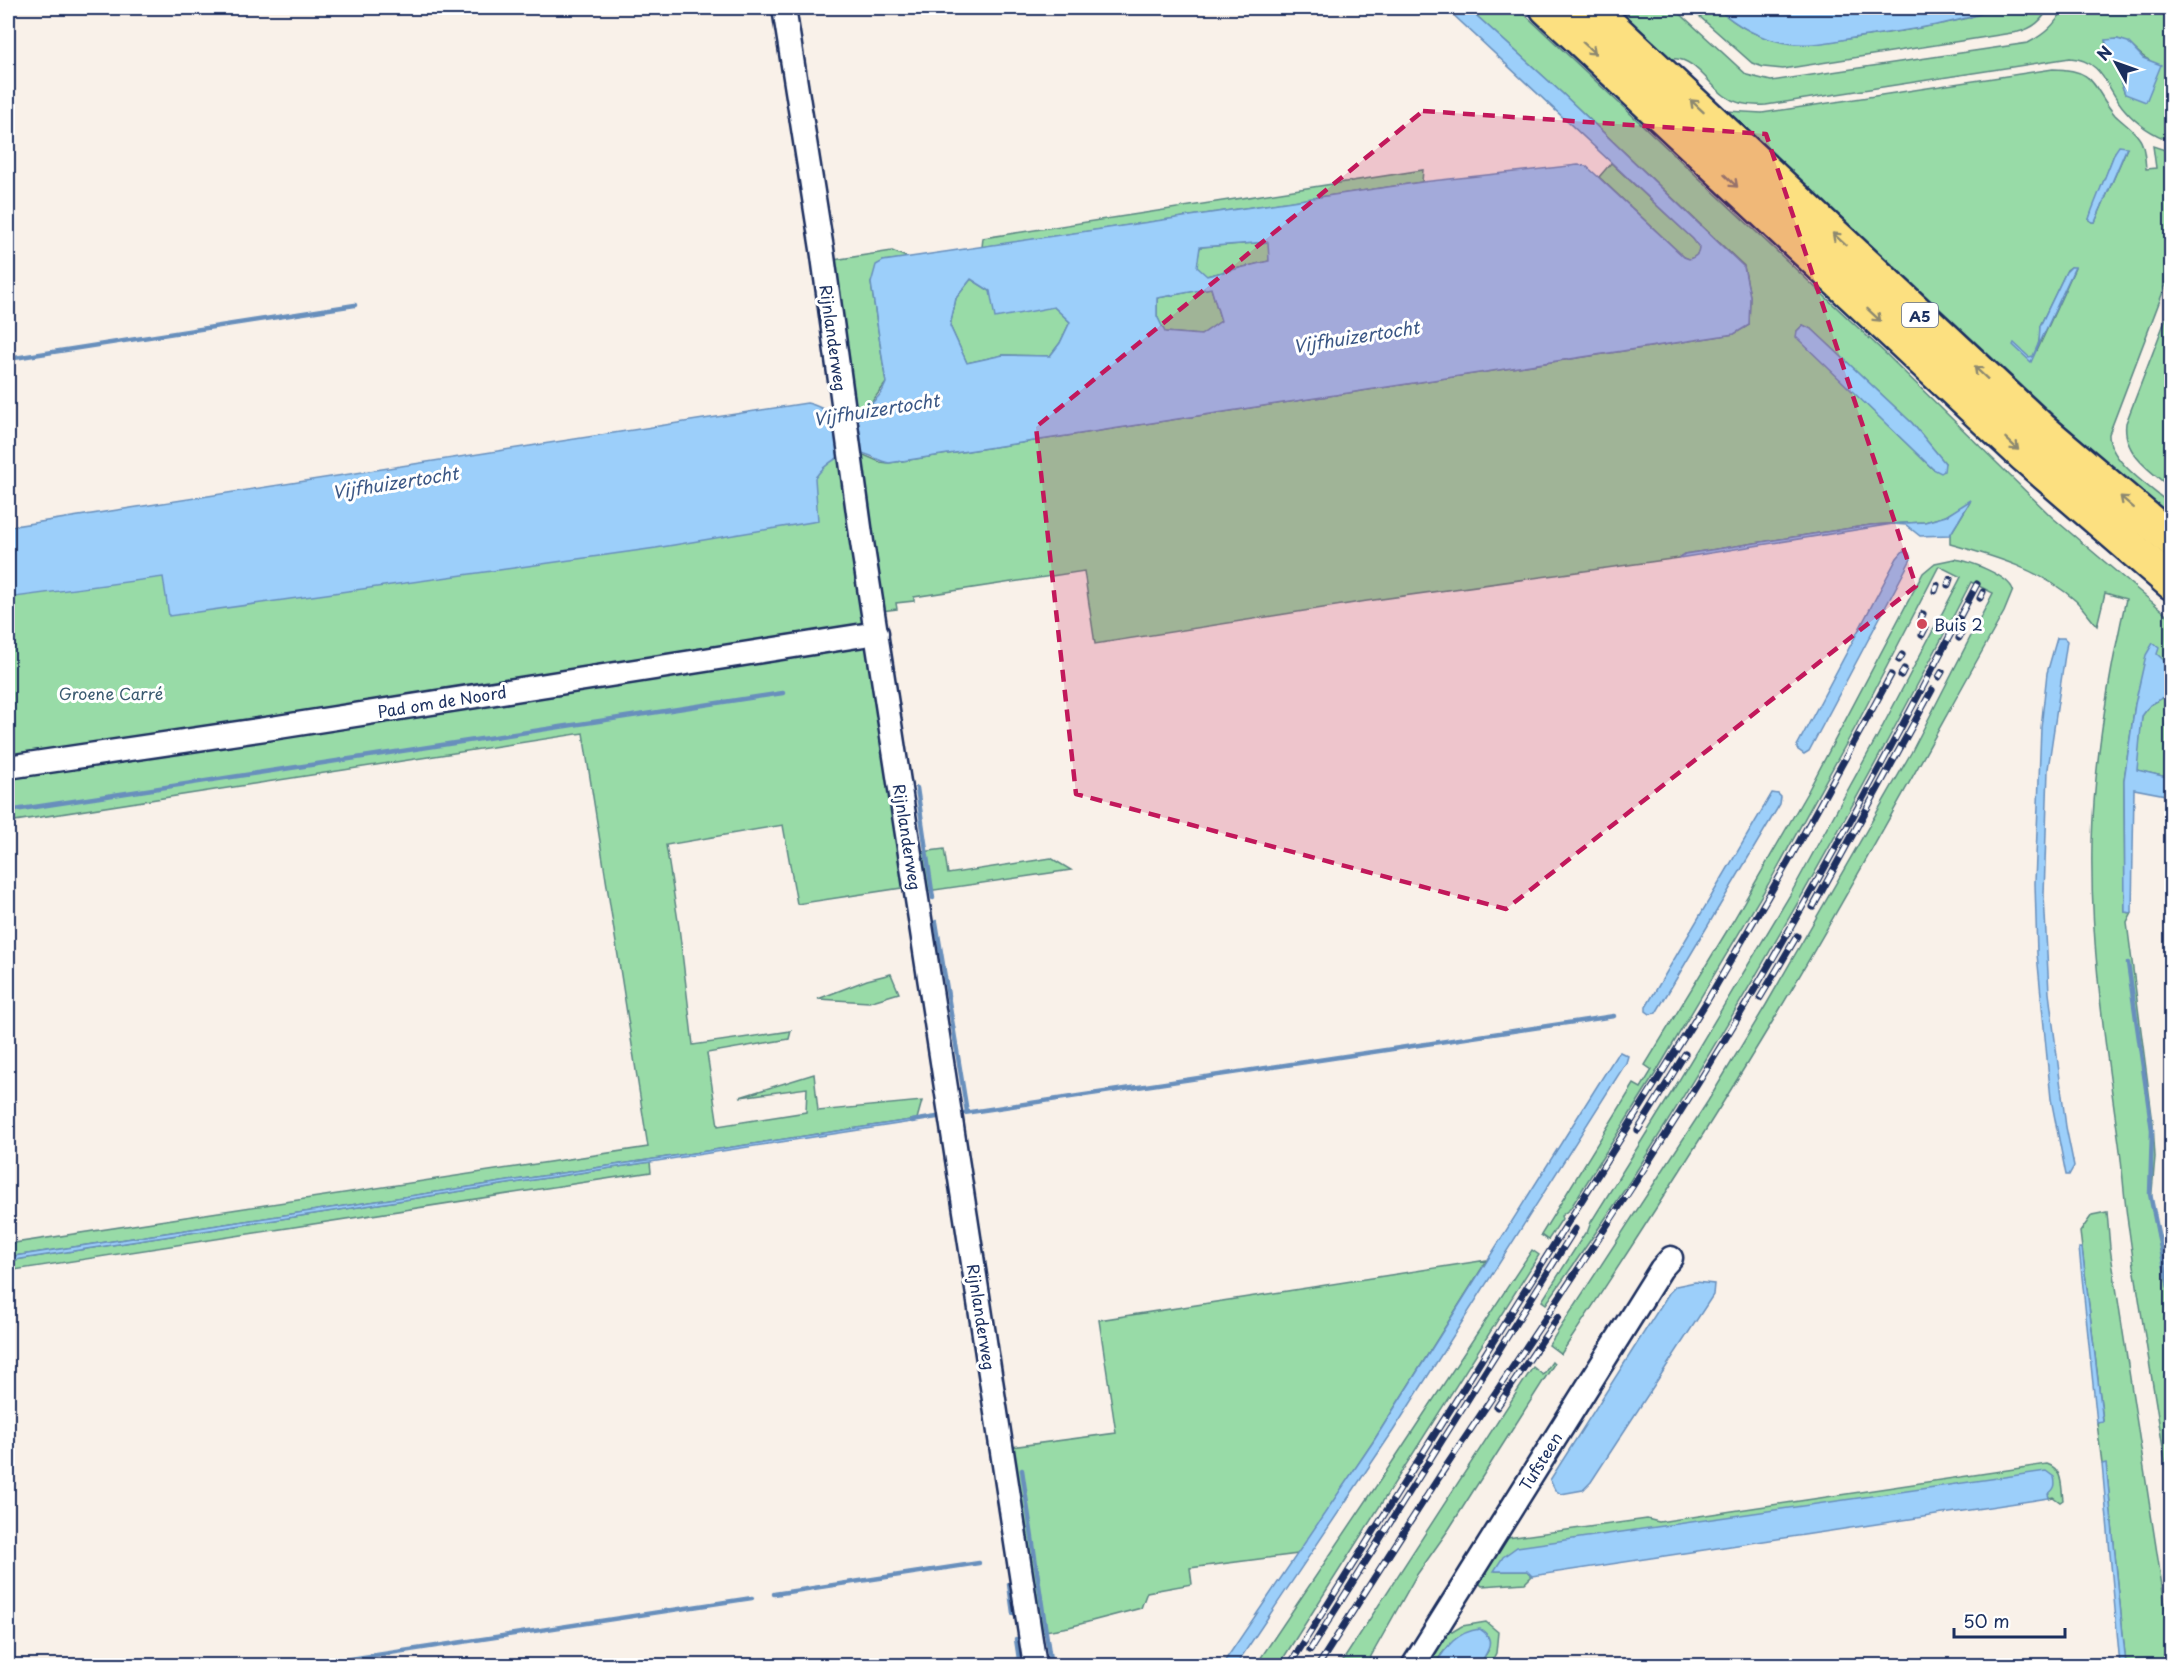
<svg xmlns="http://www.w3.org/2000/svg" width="2179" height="1673" font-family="'Playpen Sans',sans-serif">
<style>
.green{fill:#98dba7;stroke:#5a8582;stroke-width:1.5;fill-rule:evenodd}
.water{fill:#9ccffa;stroke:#688fbc;stroke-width:1.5;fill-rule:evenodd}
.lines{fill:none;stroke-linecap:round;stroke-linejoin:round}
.stream{stroke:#688fbc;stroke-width:4.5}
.minor-casing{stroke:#1b2f5e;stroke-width:27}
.highway-casing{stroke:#1b2f5e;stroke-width:38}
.minor{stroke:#fff;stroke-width:22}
.highway{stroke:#fce080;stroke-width:33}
.rail-casing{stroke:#1b2f5e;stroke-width:7}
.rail{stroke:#fff;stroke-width:4.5;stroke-dasharray:14;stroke-linecap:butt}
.oneway{stroke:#8c886f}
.marked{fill:#c2185b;fill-opacity:0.2;stroke:#c2185b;stroke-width:4.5;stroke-dasharray:12 8;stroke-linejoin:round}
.poi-dot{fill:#d1495b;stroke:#fff;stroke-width:2}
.labels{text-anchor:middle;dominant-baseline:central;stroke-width:6;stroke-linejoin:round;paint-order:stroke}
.shield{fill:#fff;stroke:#5f6d8e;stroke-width:1.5}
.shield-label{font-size:15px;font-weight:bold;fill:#1b2f5e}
.street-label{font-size:16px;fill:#1b2f5e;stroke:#fff}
.poi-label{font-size:16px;fill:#1b2f5e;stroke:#fff;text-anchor:start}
.park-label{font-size:16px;fill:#3a5a70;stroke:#fff}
.water-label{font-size:18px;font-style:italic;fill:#3b5785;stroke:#fff}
</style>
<rect width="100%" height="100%" fill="#f9f1e9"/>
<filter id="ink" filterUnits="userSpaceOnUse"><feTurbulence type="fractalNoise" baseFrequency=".0167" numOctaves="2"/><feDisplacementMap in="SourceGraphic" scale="12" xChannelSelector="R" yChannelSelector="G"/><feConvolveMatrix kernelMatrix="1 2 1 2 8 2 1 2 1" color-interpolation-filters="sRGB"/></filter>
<g filter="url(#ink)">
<g class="green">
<path d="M 1468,8 L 1518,8 L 1885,353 L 2053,518 L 2171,618 L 2171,667 L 2156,654 L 2135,704 L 2124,780 L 2125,912 L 2132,913 L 2127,923 L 2153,1123 L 2155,1157 L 2151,1203 L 2171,1304 L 2171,1501 C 2158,1410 2141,1320 2129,1230 C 2124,1201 2123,1172 2119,1143 C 2105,1043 2090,944 2092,843 C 2094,760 2108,679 2126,599 L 2105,593 L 2097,626 C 2090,618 2084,609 2076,601 C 2042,570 1993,556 1950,544 L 1950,535 L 1970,502 L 1946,516 L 1925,522 L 1871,525 L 1685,554 L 1679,558 L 1367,601 L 1095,644 L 1084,571 L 914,597 L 914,601 L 896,603 L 897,609 L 881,611 L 859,453 L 880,462 L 889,463 L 1734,334 L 1749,325 L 1750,296 L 1744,266 L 1563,94 ZM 1803,325 L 1813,330 L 1912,423 L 1945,463 L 1933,469 L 1869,407 L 1797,331 Z"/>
<path d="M 1617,8 L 1674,8 L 1747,75 L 1771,81 L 2028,43 C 2045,34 2055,25 2064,8 L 2171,8 L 2171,141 C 2154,135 2137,124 2125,110 C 2106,89 2104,60 2070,58 L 1766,105 C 1752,106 1737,105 1725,96 C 1709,85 1693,56 1672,59 ZM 2117,39 C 2132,41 2136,54 2149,60 L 2125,94 L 2105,41 Z"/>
<path d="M 1690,8 L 1717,8 C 1768,55 1810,44 1873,35 C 1904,31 1934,26 1964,19 C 1975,16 1987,9 1999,8 C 2015,5 2033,8 2049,8 C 2041,21 2034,28 2018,32 L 1783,69 L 1763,67 L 1752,63 Z"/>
<path d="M 2053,69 C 2098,69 2092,88 2115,115 C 2123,123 2133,129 2139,138 C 2145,145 2145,160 2146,169 L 2156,168 L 2153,146 L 2171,152 L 2171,271 L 2109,434 C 2108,461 2152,488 2171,505 L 2171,519 L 2097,456 L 1728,111 L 1762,113 ZM 2127,148 L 2095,222 L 2092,222 L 2089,220 L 2090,217 L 2115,152 ZM 2071,267 L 2075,268 L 2037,351 L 2040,336 L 2040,326 L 2067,270 Z"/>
<path d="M 1611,163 L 1693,239 L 1699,247 C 1699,254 1696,257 1689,259 L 1684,257 L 1599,177 Z"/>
<path d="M 1423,170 L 1422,182 L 982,247 L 983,238 Z"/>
<path d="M 1269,242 L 1269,261 L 1206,276 L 1196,267 L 1200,247 Z"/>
<path d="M 892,251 L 909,258 L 883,261 L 871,283 L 886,383 L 871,403 L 857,412 L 834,260 Z"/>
<path d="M 971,279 L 990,291 L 1054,307 L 1070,322 L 1060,343 L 1050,356 L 1003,355 L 967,363 L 950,326 L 956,298 Z"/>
<path d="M 1211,288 L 1221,321 L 1201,335 L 1164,332 L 1157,316 L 1157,298 Z"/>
<path d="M 2171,305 L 2171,488 C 2151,472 2122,453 2126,423 Z"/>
<path d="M 840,451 L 908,887 L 797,904 L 783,825 L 666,845 L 679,927 L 693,1045 L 791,1031 L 789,1039 L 707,1053 L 718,1126 L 806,1112 L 807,1088 L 740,1097 L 814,1074 L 818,1111 L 922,1101 L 917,1119 L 8,1257 L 8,1244 L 648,1147 L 583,733 L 8,822 L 8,596 L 815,476 Z"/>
<path d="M 1954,559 C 1968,560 2009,576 2013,590 L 2004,612 C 1929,746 1856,882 1777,1014 C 1708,1129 1635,1242 1561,1354 L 1549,1345 L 1708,1101 L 1766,1005 L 1911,753 L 1993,593 L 1971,582 C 1864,790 1750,995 1623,1192 C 1598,1230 1572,1267 1546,1304 L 1542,1301 L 1585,1233 L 1587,1233 L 1591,1222 L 1675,1087 L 1790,895 L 1877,737 L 1961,577 L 1939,566 L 1856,726 L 1769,883 L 1655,1074 L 1570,1209 L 1561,1216 L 1562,1219 L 1548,1240 L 1541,1235 L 1634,1084 L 1641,1088 L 1652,1070 L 1645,1065 L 1733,921 L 1808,791 L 1923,573 L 1935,563 Z"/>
<path d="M 2171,693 L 2171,778 L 2136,770 L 2142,716 L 2150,705 Z"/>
<path d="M 944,849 L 948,874 L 1051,858 L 1071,870 L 928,891 L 922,852 Z"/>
<path d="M 891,974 L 899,993 L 869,1002 L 818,999 L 867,980 Z"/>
<path d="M 650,1162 L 651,1172 L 8,1271 L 8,1261 Z"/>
<path d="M 2107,1212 L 2110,1248 L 2171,1644 L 2171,1665 L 2126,1665 L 2106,1464 L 2102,1464 L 2097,1423 L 2103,1421 L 2080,1232 L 2092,1215 Z"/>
<path d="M 1532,1250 L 1539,1255 L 1279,1665 L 1256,1665 L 1385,1473 Z"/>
<path d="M 1487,1260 L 1373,1442 L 1298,1554 L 1190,1568 L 1192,1584 L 1147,1592 L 1141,1608 L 1069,1627 L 1039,1632 L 1011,1447 L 1116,1433 L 1099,1320 Z"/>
<path d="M 1552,1362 L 1554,1364 L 1449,1529 L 1416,1576 L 1366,1665 L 1340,1665 L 1533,1367 L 1543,1375 Z"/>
<path d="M 2047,1464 C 2063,1469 2061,1486 2063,1500 L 2060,1502 L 2053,1497 L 2049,1498 L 2048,1494 L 1495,1571 L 1527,1571 L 1532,1576 L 1525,1583 L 1482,1586 L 1477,1581 L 1500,1539 L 1647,1519 L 1659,1522 Z"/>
<path d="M 1486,1622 L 1498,1632 L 1496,1653 L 1492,1661 L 1497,1665 L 1479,1665 L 1488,1651 L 1444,1650 L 1435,1665 L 1422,1666 L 1446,1628 L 1452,1632 L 1462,1626 Z"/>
</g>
<g class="water">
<path d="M 1446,8 L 1468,8 L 1563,94 L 1744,267 L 1750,296 L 1749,325 L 1734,334 L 889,463 C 878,461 870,454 861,453 C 842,451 825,464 815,478 L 818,521 L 656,548 L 169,616 L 163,577 L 8,598 L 8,527 L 807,403 C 817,405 824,410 833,413 C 855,419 879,403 886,383 L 871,283 L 876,265 L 883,261 L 1422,182 L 1578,165 L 1586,166 L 1594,173 L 1684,257 L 1689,259 C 1696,257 1699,254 1699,247 L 1693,239 ZM 1268,242 L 1269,261 L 1207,276 L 1197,267 L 1200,247 ZM 971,279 L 990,291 L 995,318 L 1054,307 L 1070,322 L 1060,343 L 1050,356 L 1003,355 L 967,363 L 950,326 L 956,298 ZM 1211,288 L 1221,321 L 1201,335 L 1165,332 L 1157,316 L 1157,298 Z"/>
<path d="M 1717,8 L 1998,8 C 1953,25 1906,30 1859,37 C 1833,41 1807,48 1781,42 C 1756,37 1736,25 1717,8 Z"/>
<path d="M 2117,39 L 2128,42 L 2143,58 L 2161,65 L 2146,102 L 2125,94 L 2105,40 Z"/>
<path d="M 2119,146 L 2127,147 L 2095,222 L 2092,222 L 2089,219 L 2092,210 L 2115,152 Z"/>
<path d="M 2071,267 L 2075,267 L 2031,362 L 2013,345 L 2014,343 L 2029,357 L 2033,356 L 2039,342 L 2040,326 L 2066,272 Z"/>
<path d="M 1803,325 L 1813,330 L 1912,423 L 1945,463 L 1944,471 L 1941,473 L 1933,469 L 1796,337 L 1797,331 Z"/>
<path d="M 1971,500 L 1950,535 L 1920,536 L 1906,525 L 1893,524 L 1679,558 L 1685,554 L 1871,525 L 1925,522 L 1946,516 Z"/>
<path d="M 1903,551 L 1909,553 L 1911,559 L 1809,751 L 1804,754 L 1797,749 L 1797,746 L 1897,558 Z"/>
<path d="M 2057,638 L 2064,638 L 2067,641 L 2048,769 L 2044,895 L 2049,993 L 2066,1127 L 2074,1166 L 2069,1175 L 2066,1175 L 2051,1099 L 2037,954 L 2035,883 L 2041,728 L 2047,673 Z"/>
<path d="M 2153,643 L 2159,648 L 2157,654 L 2171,667 L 2171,693 L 2150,705 L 2142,716 L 2137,770 L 2171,778 L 2171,796 L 2134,789 L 2132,913 L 2125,912 L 2124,780 L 2135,704 L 2146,655 Z"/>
<path d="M 1772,793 L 1778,794 L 1781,797 L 1780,804 L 1656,1013 L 1650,1014 L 1646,1011 L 1646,1007 Z"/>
<path d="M 1620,1052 L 1628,1056 L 1626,1063 L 1393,1431 L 1236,1665 L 1222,1665 L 1373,1442 L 1616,1056 Z"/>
<path d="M 917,1119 L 917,1121 L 8,1261 L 8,1257 Z"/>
<path d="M 2079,1248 L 2082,1248 L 2103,1422 L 2097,1423 Z"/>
<path d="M 1695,1282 L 1714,1284 L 1713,1295 L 1591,1482 L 1583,1490 L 1561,1494 L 1555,1490 L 1550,1480 L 1669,1293 L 1676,1286 Z"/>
<path d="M 2106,1463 L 2126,1665 L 2120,1665 L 2102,1464 Z"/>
<path d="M 2046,1471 L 2054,1477 C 2056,1485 2055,1489 2048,1494 L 2049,1498 L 1532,1576 L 1527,1571 L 1494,1571 L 1503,1557 L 1517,1547 Z"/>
<path d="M 1480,1629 C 1497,1639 1488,1652 1479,1665 L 1435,1665 C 1447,1646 1456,1632 1480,1629 Z"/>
</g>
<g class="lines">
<g class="stream">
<path d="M 8,359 L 355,305"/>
<path d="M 917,788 L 933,898"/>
<path d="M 8,811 L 783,693"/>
<path d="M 936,922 L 967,1112"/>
<path d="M 2128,963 L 2152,1130 L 2150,1194 L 2172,1302"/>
<path d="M 964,1113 L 1614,1016"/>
<path d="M 912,1121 L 937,1117"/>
<path d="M 1022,1470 L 1051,1666"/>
<path d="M 1009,1584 L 1013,1613"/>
<path d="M 774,1594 L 979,1563"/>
<path d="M 1016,1639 L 1020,1666"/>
<path d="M 304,1666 L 752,1598"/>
</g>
<g class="minor-casing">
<g id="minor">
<path d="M 784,8 L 822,249 L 862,542 L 1035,1666"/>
<path d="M 8,767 L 272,728 L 877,633"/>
<path d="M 1413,1666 L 1661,1269 L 1671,1258"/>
</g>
</g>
<g class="highway-casing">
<g id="highway">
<path d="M 1547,8 L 2024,455 L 2172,583"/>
<path d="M 1591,8 L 2041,429 L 2172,540"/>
</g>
</g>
<use href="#minor" class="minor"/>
<use href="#highway" class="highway"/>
<g class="rail-casing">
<g id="rail">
<path d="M 1948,585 L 1950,579"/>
<path d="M 1935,591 L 1937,585"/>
<path d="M 1980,598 L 1983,592"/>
<path d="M 1920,620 L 1923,614"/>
<path d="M 1922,635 L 1925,629"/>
<path d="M 1959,638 L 1962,632"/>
<path d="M 1899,660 L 1902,655"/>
<path d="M 1901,675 L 1904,669"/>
<path d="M 1939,677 L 1942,672"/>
<path d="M 1813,907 L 1932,690"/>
<path d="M 1760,998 L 1797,936"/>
<path d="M 1638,1130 L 1685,1054"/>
<path d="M 1497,1407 L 1558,1317"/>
<path d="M 1310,1650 L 1575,1229"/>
<path d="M 1289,1666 L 1707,1001 L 1787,864 L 1891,675"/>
<path d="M 1318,1666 C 1362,1597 1405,1529 1449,1462 C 1529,1342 1611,1223 1687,1101 C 1792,933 1885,760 1977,584"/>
</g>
</g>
<use href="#rail" class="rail"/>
</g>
<defs><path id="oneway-shaft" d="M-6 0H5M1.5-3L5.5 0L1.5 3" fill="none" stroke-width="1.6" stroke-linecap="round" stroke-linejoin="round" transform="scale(1.5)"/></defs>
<g class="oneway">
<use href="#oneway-shaft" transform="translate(1589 48) rotate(43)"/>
<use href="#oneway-shaft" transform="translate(1697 106) rotate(-137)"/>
<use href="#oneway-shaft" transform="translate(1731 181) rotate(43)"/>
<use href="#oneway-shaft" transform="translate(1839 239) rotate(-137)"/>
<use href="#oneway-shaft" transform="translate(1874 315) rotate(43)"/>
<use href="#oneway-shaft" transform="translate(1981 373) rotate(-137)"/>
<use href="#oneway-shaft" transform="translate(2012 444) rotate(43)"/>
<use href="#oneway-shaft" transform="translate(2127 502) rotate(-139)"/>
</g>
</g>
<path class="marked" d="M 1423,111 L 1766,134 L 1916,586 L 1506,909 L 1076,794 L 1036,427 Z"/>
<circle class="poi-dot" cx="1922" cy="624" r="6"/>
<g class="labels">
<rect class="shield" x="1902" y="303" width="36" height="24" rx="4.5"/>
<g class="shield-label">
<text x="1920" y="315">A5</text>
</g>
<g class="street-label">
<text transform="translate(834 338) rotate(82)">Rijnlanderweg</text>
<text transform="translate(442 701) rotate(-9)">Pad om de Noord</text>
<text transform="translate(908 837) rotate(81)">Rijnlanderweg</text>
<text transform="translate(982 1317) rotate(81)">Rijnlanderweg</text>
<text transform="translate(1540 1461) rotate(-58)">Tufsteen</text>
</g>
<g class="poi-label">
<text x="1934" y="624">Buis 2</text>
</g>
<g class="park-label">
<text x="111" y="693">Groene Carré</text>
</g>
<g class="water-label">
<text transform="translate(1356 336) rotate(-9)">Vijfhuizertocht</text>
<text transform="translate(876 409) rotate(-9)">Vijfhuizertocht</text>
<text transform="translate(395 482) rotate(-9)">Vijfhuizertocht</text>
</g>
</g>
<rect width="2179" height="1673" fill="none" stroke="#fff" stroke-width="30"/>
<rect x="15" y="15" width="2149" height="1643" fill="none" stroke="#1b2f5e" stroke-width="2" filter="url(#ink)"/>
<g transform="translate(2116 63) rotate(310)" stroke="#ffffff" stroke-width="4.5" paint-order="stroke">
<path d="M0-4.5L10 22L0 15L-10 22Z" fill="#1b2f5e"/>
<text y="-9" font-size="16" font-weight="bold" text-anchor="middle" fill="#1b2f5e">N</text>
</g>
<path d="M1954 1628v9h111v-9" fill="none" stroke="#1b2f5e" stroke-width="3"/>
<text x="1963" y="1628" font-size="18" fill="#1b2f5e" stroke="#ffffff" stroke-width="4.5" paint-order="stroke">50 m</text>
</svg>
